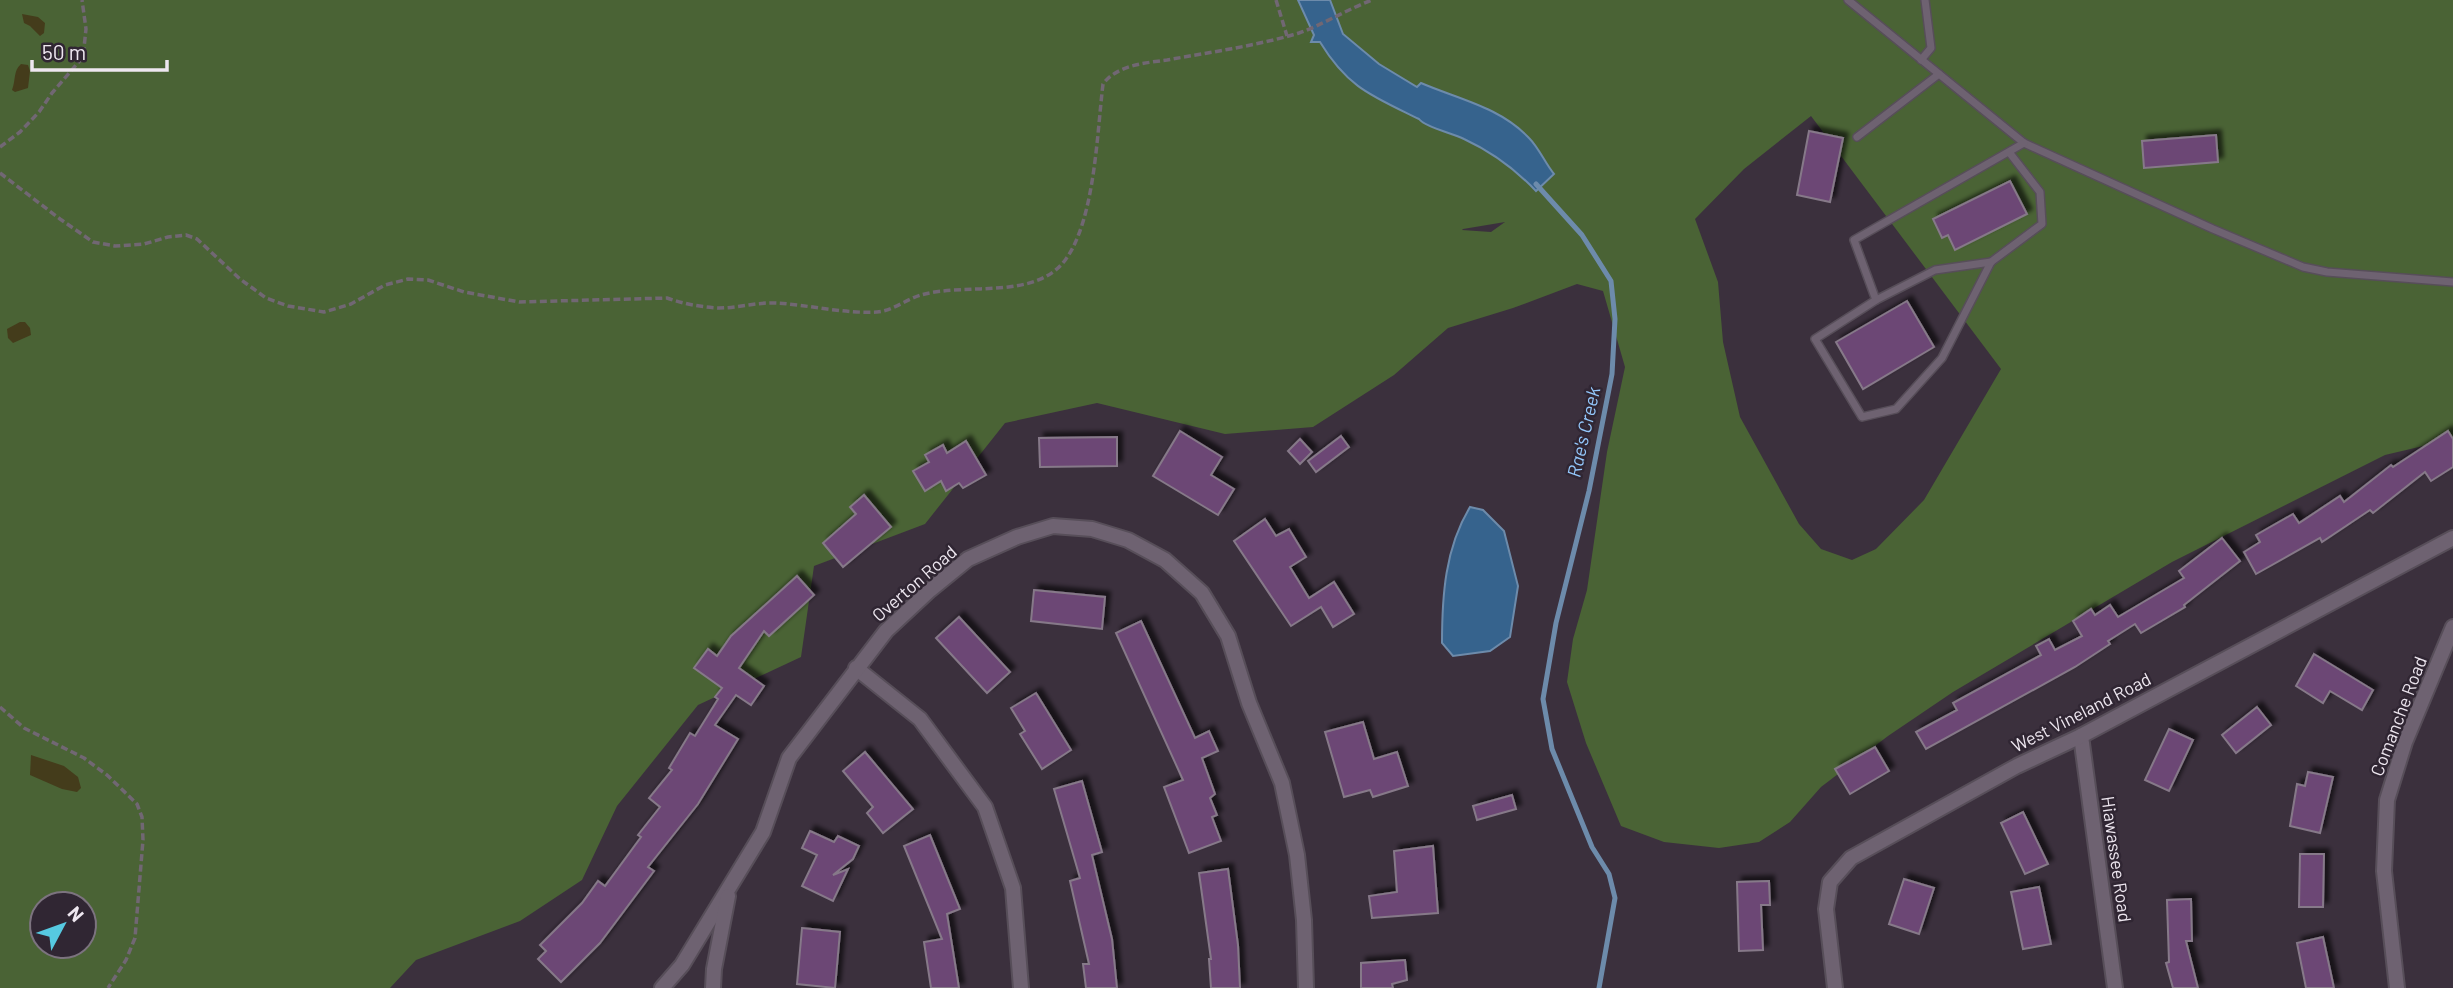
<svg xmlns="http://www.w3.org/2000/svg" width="2453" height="988" font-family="Barlow,sans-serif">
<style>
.green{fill:#4a6335;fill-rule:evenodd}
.sand{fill:#443c1b}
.water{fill:#36638d;stroke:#6d8bab;stroke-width:2}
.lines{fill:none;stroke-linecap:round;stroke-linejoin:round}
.stream{stroke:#6d8bab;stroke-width:5}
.building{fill:#6c4774;stroke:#867989;stroke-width:2;filter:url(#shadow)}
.lane-casing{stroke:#574e59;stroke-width:10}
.street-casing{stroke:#574e59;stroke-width:18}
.path{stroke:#716773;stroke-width:3.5;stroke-dasharray:7 3.5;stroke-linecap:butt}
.lane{stroke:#6e6271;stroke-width:7}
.street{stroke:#6e6271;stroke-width:14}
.labels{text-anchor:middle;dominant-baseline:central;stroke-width:5;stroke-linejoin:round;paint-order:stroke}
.street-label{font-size:18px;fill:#eee7f0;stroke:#302633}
.water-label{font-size:19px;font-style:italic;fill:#94c8fc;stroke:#302633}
</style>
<defs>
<filter id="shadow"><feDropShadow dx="5" dy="-5" stdDeviation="2" flood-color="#0009"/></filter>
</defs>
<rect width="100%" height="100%" fill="#3b303d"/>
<path class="green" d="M 0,0 L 2453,0 L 2453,439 L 2385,455 L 2172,562 L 1953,692 L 1888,736 L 1821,787 L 1790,822 L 1759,842 L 1719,848 L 1664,842 L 1621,826 L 1586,743 L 1567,682 L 1573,639 L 1587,590 L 1607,452 L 1625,367 L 1603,291 L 1577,284 L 1513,308 L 1448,328 L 1394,375 L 1313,427 L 1225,434 L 1097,403 L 1005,423 L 925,524 L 814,566 L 801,657 L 698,705 L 617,806 L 582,880 L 520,921 L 416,960 L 390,988 L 0,988 ZM 1811,116 L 2001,369 L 1924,500 L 1876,549 L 1852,560 L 1821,549 L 1799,524 L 1740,417 L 1723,342 L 1718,282 L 1695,219 L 1744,169 ZM 1505,222 L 1491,232 L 1462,230 L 1463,229 ZM 42,904 L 84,904 L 84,946 L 42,946 Z"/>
<g class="sand">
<path d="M 22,14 L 38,17 L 45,23 L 44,33 L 40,36 L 30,26 L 24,23 Z"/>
<path d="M 21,64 L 28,65 L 30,71 L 28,88 L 15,92 L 12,90 C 16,80 13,71 21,64 Z"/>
<path d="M 20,322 L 25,322 L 30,328 L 31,335 L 13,343 L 8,338 L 7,329 Z"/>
<path d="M 31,755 L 64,766 L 78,777 L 81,788 L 77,792 L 62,789 L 30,775 Z"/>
</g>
<g class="water">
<path d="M 1298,0 L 1330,0 L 1343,34 L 1379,64 L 1417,87 L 1421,83 C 1458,99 1500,107 1529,138 C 1539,148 1545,163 1554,174 L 1536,191 C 1516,170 1490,151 1464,139 C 1452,133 1425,127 1419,119 C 1372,96 1348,88 1320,42 L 1311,42 L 1314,35 Z"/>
<path d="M 1470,507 L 1483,510 L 1504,531 L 1518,586 L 1510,637 L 1490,651 L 1453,656 L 1442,643 C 1442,596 1445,548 1470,507 Z"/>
</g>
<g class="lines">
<path class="stream" d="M 1536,184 L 1582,235 L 1611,281 L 1615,319 L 1612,374 L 1589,491 L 1556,623 L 1543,699 L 1552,749 L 1592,847 L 1609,874 L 1615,898 L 1599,988"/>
</g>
<g class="building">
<path d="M 1809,131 L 1843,138 L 1830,202 L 1797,195 Z"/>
<path d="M 2216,135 L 2218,162 L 2144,168 L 2142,141 Z"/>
<path d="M 2010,181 L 2027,214 L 1955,250 L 1948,235 L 1942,238 L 1933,219 Z"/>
<path d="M 1907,301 L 1934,347 L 1863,389 L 1836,342 Z"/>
<path d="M 1180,431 L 1222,457 L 1211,475 L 1234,489 L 1218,515 L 1153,476 Z"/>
<path d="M 2448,431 L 2453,439 L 2453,467 L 2431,481 L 2425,472 L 2373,513 L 2370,510 L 2322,542 L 2320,538 L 2256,574 L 2244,552 L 2260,542 L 2256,535 L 2293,514 L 2299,523 L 2340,496 L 2344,502 L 2391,465 L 2393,467 Z"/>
<path d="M 1341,436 L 1349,447 L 1316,472 L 1308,461 Z"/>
<path d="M 1117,437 L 1117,466 L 1040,467 L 1039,438 Z"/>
<path d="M 1300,439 L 1312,452 L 1300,464 L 1288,451 Z"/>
<path d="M 966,441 L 986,475 L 963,488 L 959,483 L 946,491 L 941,481 L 925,491 L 913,471 L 929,462 L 925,455 L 943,445 L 947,453 Z"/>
<path d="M 864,495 L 891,527 L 843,567 L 823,543 L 856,514 L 850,507 Z"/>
<path d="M 1265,519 L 1276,536 L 1289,529 L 1306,557 L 1290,567 L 1309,598 L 1334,582 L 1354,614 L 1333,627 L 1321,607 L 1291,626 L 1234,541 Z"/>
<path d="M 2222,538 L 2240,561 L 2184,605 L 2185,607 L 2141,633 L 2135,624 L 2108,641 L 2110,644 L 2075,667 L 1926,749 L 1916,732 L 1957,710 L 1953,703 L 2041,655 L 2036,646 L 2049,639 L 2055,650 L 2082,636 L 2073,621 L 2091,609 L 2095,615 L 2110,605 L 2118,617 L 2184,578 L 2179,571 Z"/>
<path d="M 797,576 L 814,595 L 769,636 L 764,631 L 739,668 L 764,686 L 751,705 L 736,695 L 715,725 L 738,739 L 698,804 L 648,867 L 654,871 L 600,943 L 561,982 L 538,959 L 546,951 L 540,945 L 582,903 L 598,881 L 605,886 L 641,837 L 638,835 L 660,807 L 649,798 L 672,770 L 669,768 L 690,733 L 695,736 L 718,699 L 715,697 L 722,688 L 694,668 L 708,649 L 717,656 L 731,636 Z"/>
<path d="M 1034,590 L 1105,597 L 1102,629 L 1031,621 Z"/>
<path d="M 959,617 L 1010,672 L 987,693 L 936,638 Z"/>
<path d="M 1141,621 L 1195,738 L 1209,731 L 1218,751 L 1202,758 L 1215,794 L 1210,798 L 1217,815 L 1212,817 L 1221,841 L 1189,853 L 1164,787 L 1183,780 L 1116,633 Z"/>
<path d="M 2314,654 L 2373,690 L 2362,710 L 2330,691 L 2323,703 L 2296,686 Z"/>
<path d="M 1036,693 L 1071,750 L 1042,769 L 1020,734 L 1025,731 L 1011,708 Z"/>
<path d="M 2257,707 L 2271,725 L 2236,753 L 2222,735 Z"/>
<path d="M 1363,722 L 1374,759 L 1397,752 L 1408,786 L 1373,797 L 1370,790 L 1344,797 L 1325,732 Z"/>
<path d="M 2169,729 L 2193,740 L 2169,791 L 2145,780 Z"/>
<path d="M 1875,747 L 1889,771 L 1850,794 L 1835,769 Z"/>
<path d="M 865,752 L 913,809 L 883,833 L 867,813 L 873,807 L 843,771 Z"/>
<path d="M 2308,772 L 2333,777 L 2320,833 L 2290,826 L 2297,784 L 2305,786 Z"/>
<path d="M 1082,781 L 1102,852 L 1092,855 L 1112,939 L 1117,988 L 1086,988 L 1083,964 L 1089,964 L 1070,881 L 1080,878 L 1054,789 Z"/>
<path d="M 1512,795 L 1516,809 L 1477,820 L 1473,806 Z"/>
<path d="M 2023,812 L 2048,864 L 2025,874 L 2001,823 Z"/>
<path d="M 810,831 L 834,842 L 838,836 L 859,846 L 853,859 L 833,875 L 848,869 L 833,901 L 802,886 L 817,855 L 802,848 Z"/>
<path d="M 930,835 L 960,909 L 947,914 L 959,988 L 931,988 L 924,942 L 942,939 L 904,846 Z"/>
<path d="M 1433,846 L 1438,913 L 1372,918 L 1369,896 L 1397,892 L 1394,851 Z"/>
<path d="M 2300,854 L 2324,854 L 2323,907 L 2299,907 Z"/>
<path d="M 1228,869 L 1238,945 L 1240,988 L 1211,988 L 1209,959 L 1211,959 L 1199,873 Z"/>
<path d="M 1904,879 L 1934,888 L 1919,934 L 1889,924 Z"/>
<path d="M 1769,881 L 1770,905 L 1761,905 L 1763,950 L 1739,951 L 1737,882 Z"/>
<path d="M 2039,887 L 2051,944 L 2023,949 L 2011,892 Z"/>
<path d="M 2191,899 L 2192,941 L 2186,941 L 2198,988 L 2173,988 L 2166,963 L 2169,962 L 2167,900 Z"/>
<path d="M 802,928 L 840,932 L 835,988 L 797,984 Z"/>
<path d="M 2323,937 L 2334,988 L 2306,988 L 2297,943 Z"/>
<path d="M 1405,960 L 1407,980 L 1392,984 L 1393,988 L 1361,988 L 1361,963 Z"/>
</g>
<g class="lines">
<g class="lane-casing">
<g id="lane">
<path d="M 1848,0 L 2024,143 L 2213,229 L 2303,267 L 2327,272 L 2453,282"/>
<path d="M 1921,60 L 1931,48 L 1925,0"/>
<path d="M 1857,137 L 1939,74"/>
<path d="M 2009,152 L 2040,192 L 2042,224 L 1991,262 L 1942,358 L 1896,409 L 1862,417 L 1815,339 L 1876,300 L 1854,240 L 2024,143"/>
<path d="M 1876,300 L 1935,270 L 1991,262"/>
</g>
</g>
<g class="street-casing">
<g id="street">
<path d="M 856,668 L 920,719 L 985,807 L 1013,888 L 1021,988"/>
<path d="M 2081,736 L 2115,988"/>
<path d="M 662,988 L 682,965 L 763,832 L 789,758 L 886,631 L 930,590 L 968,559 L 1017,537 L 1053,526 L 1092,529 L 1128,540 L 1165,560 L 1202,593 L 1228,636 L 1249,703 L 1282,783 L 1297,855 L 1304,920 L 1306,988"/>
<path d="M 713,988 L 714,969 L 728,896"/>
<path d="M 1835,988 L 1826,909 L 1830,882 L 1851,858 L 2017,766 L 2081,736 L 2453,538"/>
<path d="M 2397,988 L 2384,871 L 2387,800 L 2405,742 L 2453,627"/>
</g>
</g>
<g class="path">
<path d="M 1276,0 L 1287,36"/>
<path d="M 0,147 L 20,132 L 39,112 L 52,93 L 83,57 L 86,29 L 82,0"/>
<path d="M 0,173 L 60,219 L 93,242 L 115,246 L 144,244 L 168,237 L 186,235 L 197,239 L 240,279 L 266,298 L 288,306 L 324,312 L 351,304 L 385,285 L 408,279 L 428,280 L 464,292 L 519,302 L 667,298 C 684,304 700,307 719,308 C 738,308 757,302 777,303 C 808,305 846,314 877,312 C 892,311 907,299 921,295 C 966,282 1036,301 1066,259 C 1095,218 1097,133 1103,84 C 1117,65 1145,63 1167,60 C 1211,52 1256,46 1299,33 C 1322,25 1348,9 1372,0"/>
<path d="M 0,707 L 24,728 L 84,758 L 107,775 L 137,804 L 142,817 L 143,840 L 135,938 L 126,960 L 108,988"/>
</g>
<use href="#lane" class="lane"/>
<use href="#street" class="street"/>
</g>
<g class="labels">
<g class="street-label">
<text transform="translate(914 583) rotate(-41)">Overton Road</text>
<text transform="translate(2081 712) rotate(-27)">West Vineland Road</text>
<text transform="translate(2398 716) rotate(-69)">Comanche Road</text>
<text transform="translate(2117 859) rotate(82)">Hiawassee Road</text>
</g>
<g class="water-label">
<text transform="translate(1583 432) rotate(-77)">Rae's Creek</text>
</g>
</g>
<g transform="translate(63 925) rotate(49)"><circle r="33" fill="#302633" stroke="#7c737f" stroke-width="2"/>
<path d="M0-5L12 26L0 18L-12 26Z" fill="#56c9e1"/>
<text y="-10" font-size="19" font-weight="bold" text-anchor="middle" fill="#eee7f0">N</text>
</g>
<path d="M32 60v10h135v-10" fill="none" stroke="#eee7f0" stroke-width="3.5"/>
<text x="42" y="60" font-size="21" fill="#eee7f0" stroke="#302633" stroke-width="5" paint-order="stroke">50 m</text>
</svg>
